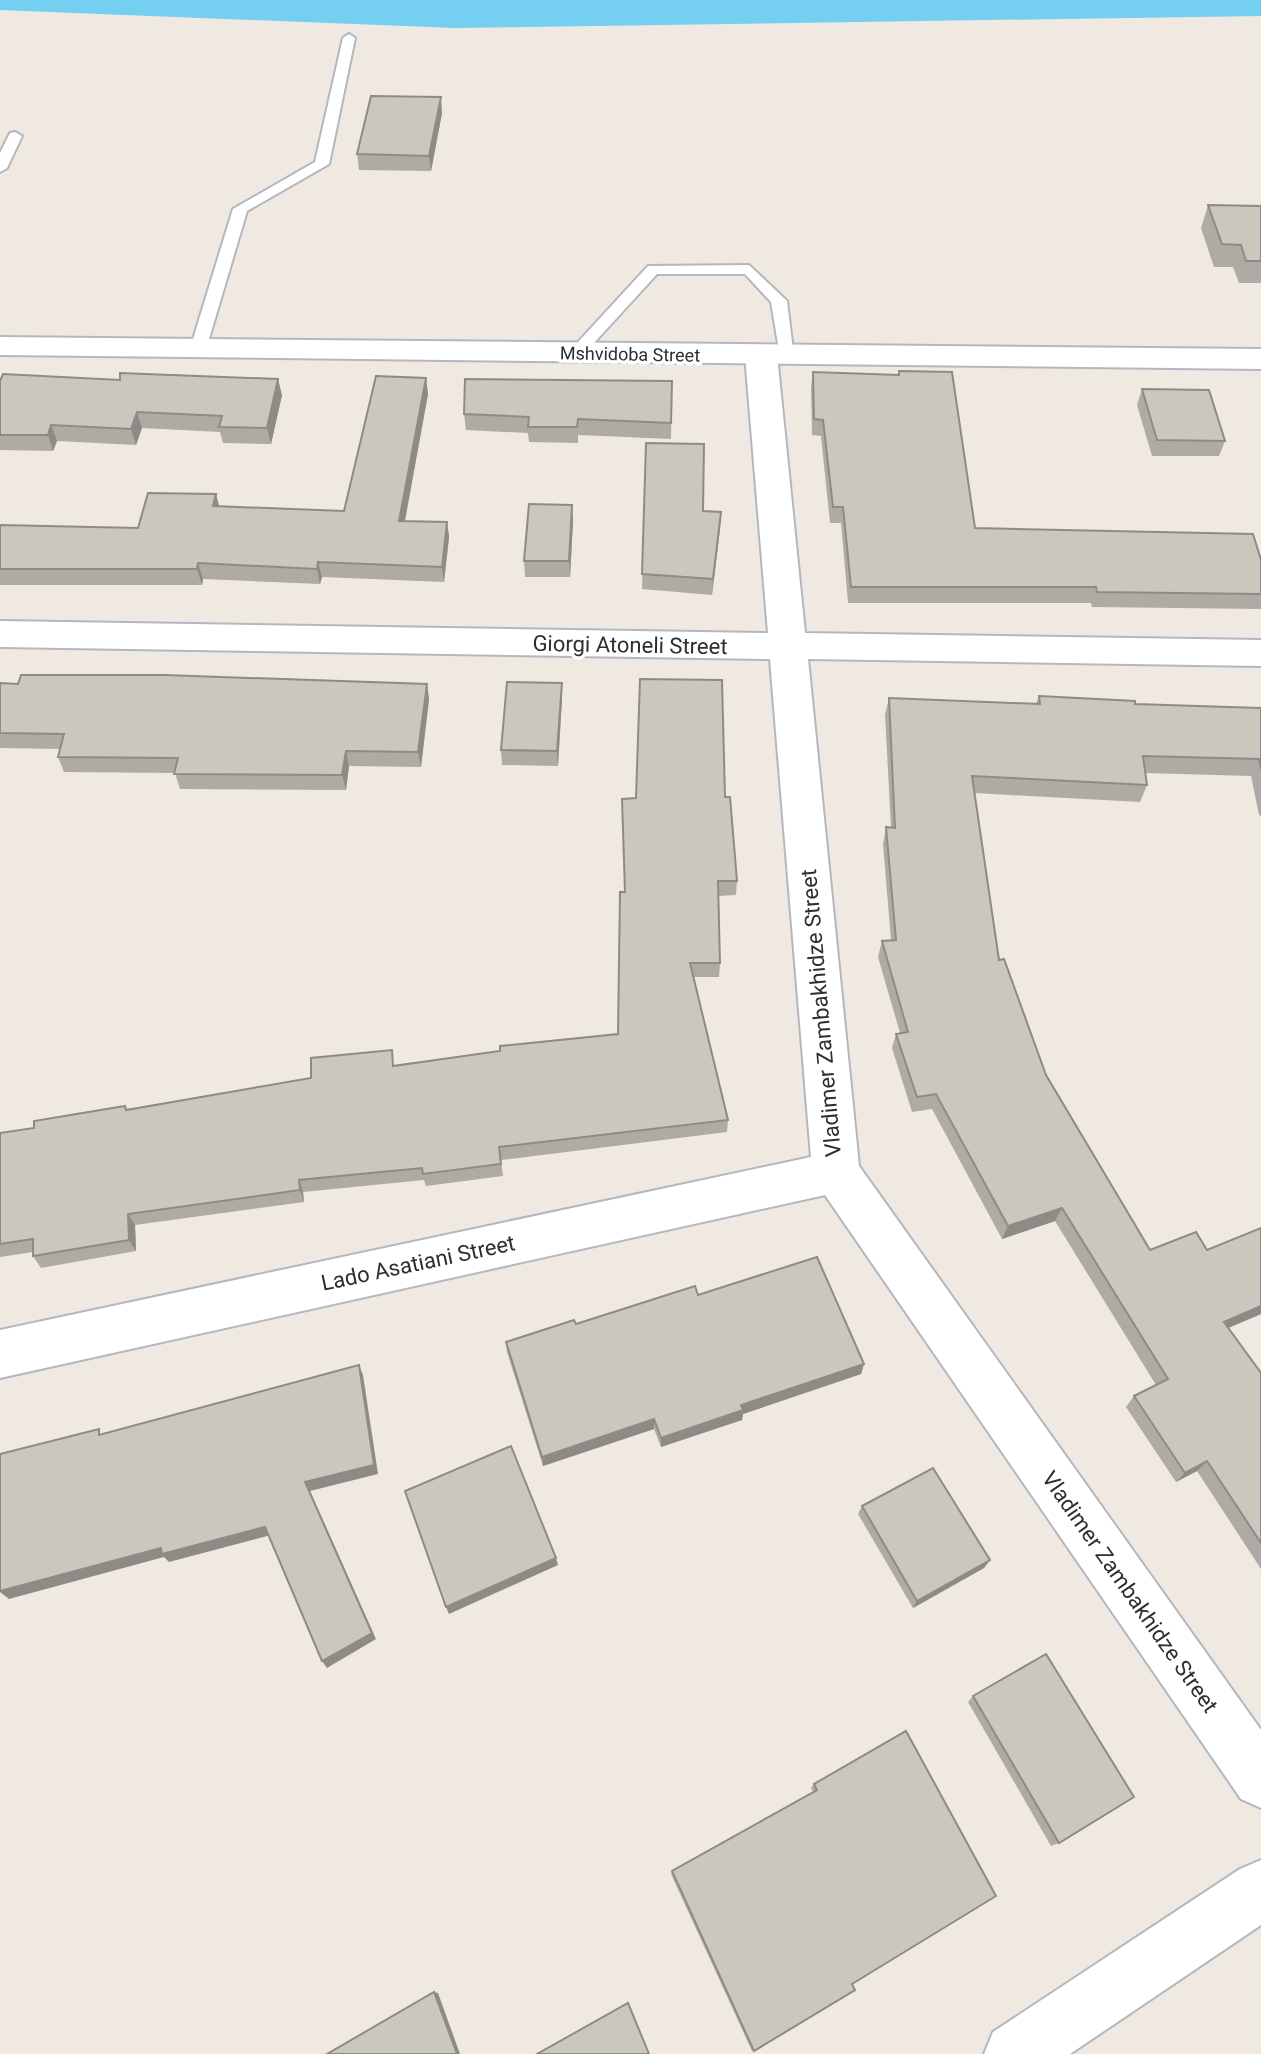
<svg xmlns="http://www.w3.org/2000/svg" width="1261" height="2054" font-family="Roboto,sans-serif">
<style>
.water{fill:#75cff0}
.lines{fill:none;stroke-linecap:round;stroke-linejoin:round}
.lane-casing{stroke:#b4b7c1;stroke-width:4}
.street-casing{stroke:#b4b7c1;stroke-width:4}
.secondary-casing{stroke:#b4b7c1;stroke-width:4}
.lane{fill:#fff;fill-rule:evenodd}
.street{fill:#fff;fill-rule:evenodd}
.secondary{fill:#fff;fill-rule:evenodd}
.wall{fill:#afaba4}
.shaded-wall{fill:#8e8b86}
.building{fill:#cbc7bf;stroke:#8e8b86;stroke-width:2}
.labels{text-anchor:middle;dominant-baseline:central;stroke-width:7;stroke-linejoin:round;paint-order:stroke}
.far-street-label{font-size:18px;fill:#2e2e2e;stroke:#fff}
.street-label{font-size:22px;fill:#2e2e2e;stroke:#fff}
</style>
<rect width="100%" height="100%" fill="#efe9e1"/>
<path class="water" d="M 0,0 L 1261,0 L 1261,16 L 455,28 L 0,10 Z"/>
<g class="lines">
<g class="lane-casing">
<g id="lane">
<path d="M 349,34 L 355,38 L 329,164 L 247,211 L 206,349 L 192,352 L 190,349 L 233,209 L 315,162 L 343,38 Z"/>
<path d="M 15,132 L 22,136 L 7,168 L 0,172 L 0,153 L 10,133 Z"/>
<path d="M 749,265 L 787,301 L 794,359 L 780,356 L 771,302 L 745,274 L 657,274 L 582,356 L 568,353 L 648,266 Z"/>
</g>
</g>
<g class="street-casing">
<path id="street" d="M 761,345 L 772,348 L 777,355 L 805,633 L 1261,640 L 1261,666 L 808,659 L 859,1166 L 1261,1730 L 1261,1808 L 1241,1799 L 825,1195 L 0,1378 L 0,1330 L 811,1157 L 770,659 L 0,647 L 0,621 L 768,633 L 745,355 L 750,348 Z"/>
</g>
<g class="secondary-casing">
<g id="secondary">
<path d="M 0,337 L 1261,349 L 1261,369 L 0,355 Z"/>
<path d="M 1261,1860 L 1261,1925 L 1070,2054 L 984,2054 L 993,2032 L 1240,1869 Z"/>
</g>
</g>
<use href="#lane" class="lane"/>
<use href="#street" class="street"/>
<use href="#secondary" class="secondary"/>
</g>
<g class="wall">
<path d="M 442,113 L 431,171 L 359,170 L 357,154 Z"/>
<path d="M 1208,205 L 1261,206 L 1261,283 L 1239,283 L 1233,267 L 1214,267 L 1201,228 Z"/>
<path d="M 899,371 L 975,528 L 1261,560 L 1261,609 L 1092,607 L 1091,603 L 848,603 L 841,523 L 830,523 L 821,436 L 812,435 L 811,388 L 813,372 L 898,375 Z"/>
<path d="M 426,378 L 428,394 L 405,521 L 447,522 L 449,537 L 444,582 L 322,577 L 320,584 L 203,579 L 202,585 L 0,585 L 0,525 L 138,528 L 216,494 L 219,506 L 344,511 Z"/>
<path d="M 0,381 L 282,395 L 271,444 L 223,443 L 220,432 L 142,428 L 136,445 L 57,441 L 53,451 L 0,450 Z"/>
<path d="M 672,381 L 671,439 L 578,435 L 578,443 L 529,442 L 528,433 L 466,430 L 464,414 Z"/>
<path d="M 1142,389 L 1225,441 L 1219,456 L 1152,456 L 1137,405 Z"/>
<path d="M 646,443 L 703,511 L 720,528 L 712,595 L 642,589 Z"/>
<path d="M 573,521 L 570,577 L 525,577 L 524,561 Z"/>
<path d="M 0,683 L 427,684 L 429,699 L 421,767 L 349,766 L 346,790 L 180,789 L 175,773 L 64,772 L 58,757 L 60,749 L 0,748 Z"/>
<path d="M 1039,696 L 1135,704 L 1261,708 L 1261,816 L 1259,815 L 1251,776 L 1145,773 L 1147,785 L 1140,802 L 974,793 L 999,960 L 1046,1075 L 1150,1250 L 1207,1250 L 1261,1228 L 1261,1314 L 1228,1328 L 1261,1373 L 1261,1569 L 1197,1471 L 1176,1482 L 1126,1407 L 1134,1396 L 1156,1385 L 1055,1221 L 1002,1239 L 932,1109 L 912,1112 L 892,1048 L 896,1034 L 900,1033 L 878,957 L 882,941 L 891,940 L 883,844 L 886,827 L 891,827 L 885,715 L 889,698 L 1036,704 Z"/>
<path d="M 562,698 L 558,766 L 502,765 L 501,750 Z"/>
<path d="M 725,797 L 737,881 L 736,895 L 719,896 L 720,963 L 719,977 L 694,977 L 728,1120 L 727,1132 L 501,1160 L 503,1176 L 426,1186 L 424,1180 L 303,1192 L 304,1202 L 135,1225 L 136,1251 L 41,1268 L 33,1256 L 33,1252 L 0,1257 L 0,1133 L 34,1128 L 125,1106 L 128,1110 L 395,1065 L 618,1034 L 625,892 Z"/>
<path d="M 698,1295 L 864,1364 L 861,1374 L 743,1414 L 742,1420 L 661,1447 L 654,1429 L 543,1466 L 507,1352 L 506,1342 Z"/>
<path d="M 862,1506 L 990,1560 L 984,1568 L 913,1608 L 858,1514 Z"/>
<path d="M 973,1696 L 1059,1843 L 1051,1846 L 968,1702 Z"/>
<path d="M 906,1731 L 754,2051 L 752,2051 L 671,1874 L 672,1871 L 813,1792 L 811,1788 L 814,1784 Z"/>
</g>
<g class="shaded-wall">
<path d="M 441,97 L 442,113 L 431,171 L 429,156 Z"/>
<path d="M 426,378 L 428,394 L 402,536 L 399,521 Z"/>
<path d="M 278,379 L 282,395 L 271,444 L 267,428 Z"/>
<path d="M 137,412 L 142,428 L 136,445 L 131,429 Z"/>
<path d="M 51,425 L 57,441 L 53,451 L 48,435 Z"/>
<path d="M 216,494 L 220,510 L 213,506 Z"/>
<path d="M 572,505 L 573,521 L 570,577 L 569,561 Z"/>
<path d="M 721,512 L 720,528 L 712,595 L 713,579 Z"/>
<path d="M 447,522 L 449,537 L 444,582 L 442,567 Z"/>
<path d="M 318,562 L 322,577 L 320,584 L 317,569 Z"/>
<path d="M 198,563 L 203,579 L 202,585 L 197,569 Z"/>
<path d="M 562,683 L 562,698 L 558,766 L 557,751 Z"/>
<path d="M 427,684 L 429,699 L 421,767 L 418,752 Z"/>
<path d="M 346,751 L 349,766 L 346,790 L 342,775 Z"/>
<path d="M 299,1180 L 303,1192 L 304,1202 L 300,1190 Z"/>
<path d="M 1062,1208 L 1055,1221 L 1002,1239 L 1008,1226 Z"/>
<path d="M 128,1214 L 135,1225 L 136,1251 L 129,1240 Z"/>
<path d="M 1261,1306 L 1261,1314 L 1214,1334 L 1224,1322 Z"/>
<path d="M 864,1364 L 861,1374 L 743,1414 L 742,1420 L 661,1447 L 661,1438 L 741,1405 Z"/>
<path d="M 359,1365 L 363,1375 L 378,1474 L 310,1491 L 376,1639 L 327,1668 L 322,1661 L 305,1482 Z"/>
<path d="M 654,1419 L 654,1429 L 543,1466 L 542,1457 Z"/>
<path d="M 1207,1461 L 1197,1471 L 1176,1482 L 1185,1473 Z"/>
<path d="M 265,1527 L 271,1535 L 169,1562 L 164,1557 L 9,1599 L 0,1592 L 0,1591 L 161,1548 Z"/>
<path d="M 556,1558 L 558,1565 L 449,1614 L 446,1607 Z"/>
<path d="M 990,1560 L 984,1568 L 913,1608 L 917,1601 Z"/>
<path d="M 434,1992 L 438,1993 L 460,2054 L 457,2054 Z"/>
</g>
<g class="building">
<path d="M 371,96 L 441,97 L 429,156 L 357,154 Z"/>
<path d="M 1208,205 L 1261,206 L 1261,261 L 1246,261 L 1241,245 L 1222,244 Z"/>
<path d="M 899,371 L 952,372 L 975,528 L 1253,534 L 1261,560 L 1261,594 L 1097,592 L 1096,587 L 851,587 L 843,507 L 833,507 L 823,420 L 814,419 L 813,372 L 899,375 Z"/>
<path d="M 120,373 L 278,379 L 267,428 L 219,427 L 222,416 L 137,412 L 131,429 L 51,425 L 48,435 L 0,435 L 0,381 L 3,374 L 120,380 Z"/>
<path d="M 376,376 L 426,378 L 399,521 L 447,522 L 442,567 L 318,562 L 317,569 L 198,563 L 197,569 L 0,569 L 0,525 L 138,528 L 148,493 L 216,494 L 213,506 L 344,511 Z"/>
<path d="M 465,379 L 672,381 L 671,423 L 578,419 L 577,427 L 528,427 L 529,417 L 464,414 Z"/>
<path d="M 1142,389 L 1209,390 L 1225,441 L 1157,440 Z"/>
<path d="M 646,443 L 704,444 L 703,511 L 721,512 L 713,579 L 642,574 Z"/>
<path d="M 529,504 L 572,505 L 569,561 L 524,561 Z"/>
<path d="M 21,675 L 164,675 L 427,684 L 418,752 L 346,751 L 342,775 L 174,774 L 178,758 L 58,757 L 64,734 L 0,733 L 0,683 L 18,684 Z"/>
<path d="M 640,679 L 722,680 L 725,797 L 730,797 L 737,881 L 718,881 L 720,963 L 690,963 L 728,1120 L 499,1147 L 501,1164 L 423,1174 L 422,1168 L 299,1180 L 300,1190 L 128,1214 L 129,1240 L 33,1256 L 33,1239 L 0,1244 L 0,1133 L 34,1128 L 34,1121 L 125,1106 L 126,1110 L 311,1078 L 311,1058 L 392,1050 L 393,1066 L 500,1051 L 500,1046 L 618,1034 L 620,892 L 625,892 L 622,799 L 636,798 Z"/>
<path d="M 507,682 L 562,683 L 557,751 L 501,750 Z"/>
<path d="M 1039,696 L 1135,701 L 1135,704 L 1261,708 L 1261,769 L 1259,759 L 1143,756 L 1147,785 L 972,776 L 999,960 L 1004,959 L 1046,1075 L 1150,1250 L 1196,1232 L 1207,1250 L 1261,1228 L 1261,1306 L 1224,1322 L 1261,1373 L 1261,1543 L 1207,1461 L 1185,1473 L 1134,1396 L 1168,1379 L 1062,1208 L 1008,1226 L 936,1094 L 917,1097 L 896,1034 L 908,1032 L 882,941 L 896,940 L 886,827 L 895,828 L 889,698 L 1040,704 Z"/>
<path d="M 817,1257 L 864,1364 L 741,1405 L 743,1410 L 661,1438 L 654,1419 L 542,1457 L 506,1342 L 574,1320 L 576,1324 L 695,1286 L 698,1295 Z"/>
<path d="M 359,1365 L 374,1465 L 305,1482 L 372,1633 L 322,1661 L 265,1527 L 162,1554 L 161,1548 L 0,1591 L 0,1454 L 99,1429 L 99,1435 Z"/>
<path d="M 511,1446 L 556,1558 L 446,1607 L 405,1491 Z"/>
<path d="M 933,1468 L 990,1560 L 917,1601 L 862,1506 Z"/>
<path d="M 1046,1654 L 1134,1797 L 1059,1843 L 973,1696 Z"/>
<path d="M 906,1731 L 996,1896 L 852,1984 L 855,1990 L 754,2051 L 672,1871 L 817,1790 L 814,1784 Z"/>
<path d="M 434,1992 L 457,2054 L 327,2054 Z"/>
<path d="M 628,2003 L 649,2054 L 537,2054 Z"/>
</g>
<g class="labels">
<g class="far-street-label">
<text transform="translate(630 354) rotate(1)">Mshvidoba Street</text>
</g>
<g class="street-label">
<text transform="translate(630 645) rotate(1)">Giorgi Atoneli Street</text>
<text transform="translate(821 1013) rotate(-95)">Vladimer Zambakhidze Street</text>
<text transform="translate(418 1263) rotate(-12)">Lado Asatiani Street</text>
<text transform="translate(1130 1592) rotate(55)">Vladimer Zambakhidze Street</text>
</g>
</g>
</svg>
